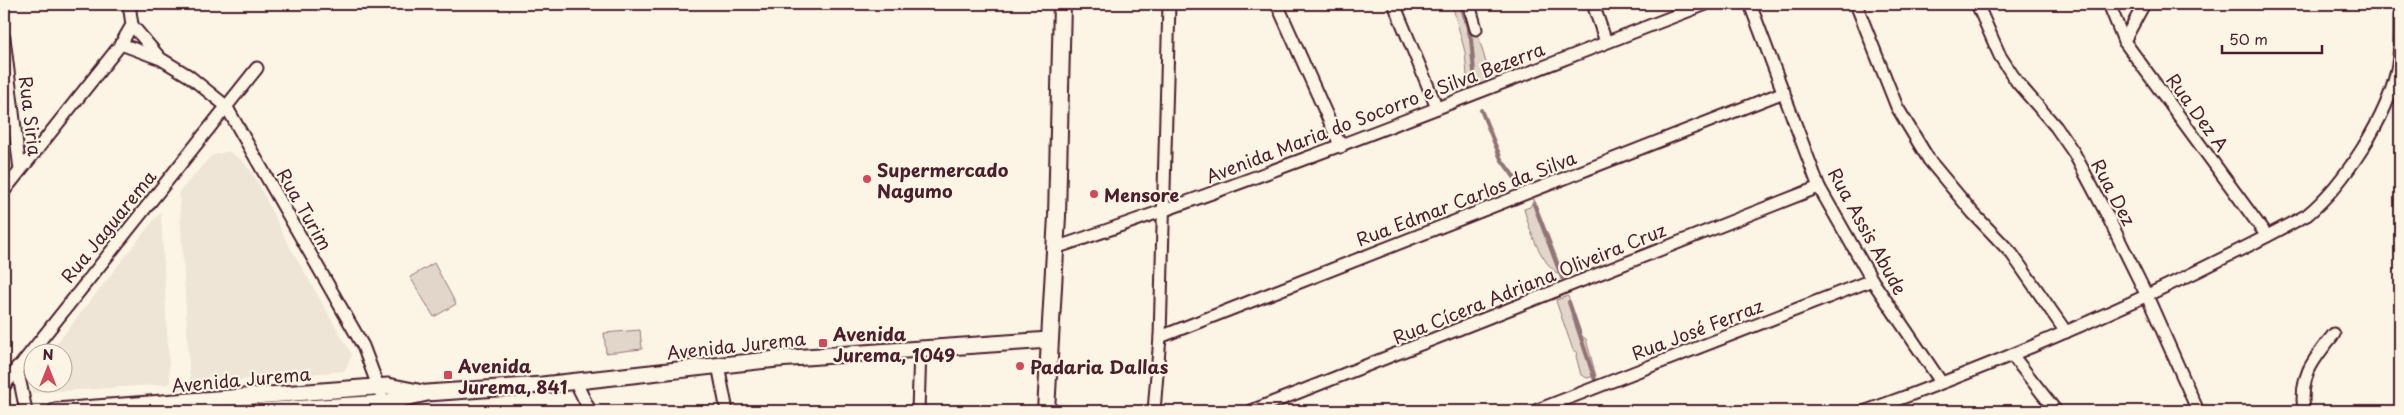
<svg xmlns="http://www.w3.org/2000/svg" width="2404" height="415" font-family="'Playpen Sans',sans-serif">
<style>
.built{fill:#eee5d7}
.green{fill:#e2d5ca;stroke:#967a7a}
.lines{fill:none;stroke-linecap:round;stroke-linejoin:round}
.stream{stroke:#917474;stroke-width:4}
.minor-casing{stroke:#4a1f2b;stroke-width:15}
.tertiary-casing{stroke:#4a1f2b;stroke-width:19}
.secondary-casing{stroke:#4a1f2b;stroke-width:20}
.minor{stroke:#fcf5e5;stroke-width:11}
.tertiary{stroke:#fcf5e5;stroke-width:15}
.secondary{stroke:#fcf5e5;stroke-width:16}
.poi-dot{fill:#d1495b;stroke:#fcf5e5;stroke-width:2}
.labels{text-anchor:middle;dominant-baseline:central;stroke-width:4.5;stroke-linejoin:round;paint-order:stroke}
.street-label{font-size:18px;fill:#4a1f2b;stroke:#fcf5e5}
.poi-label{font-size:18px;font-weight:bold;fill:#4a1f2b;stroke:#fcf5e5;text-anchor:start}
</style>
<rect width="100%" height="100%" fill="#fcf5e5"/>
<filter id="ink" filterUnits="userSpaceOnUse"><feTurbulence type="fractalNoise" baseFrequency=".02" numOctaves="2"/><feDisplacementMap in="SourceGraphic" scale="10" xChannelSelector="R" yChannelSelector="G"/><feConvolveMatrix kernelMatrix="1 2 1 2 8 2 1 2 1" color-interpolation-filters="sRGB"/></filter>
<g filter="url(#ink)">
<g class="built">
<path d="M 228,151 L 243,161 L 255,177 L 286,240 L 352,355 L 345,371 L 190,384 L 179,192 L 211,156 Z"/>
<path d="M 161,211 L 170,384 L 32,393 L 31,375 L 32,373 L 32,382 L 62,382 L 62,352 L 50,352 Z"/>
</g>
<g class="green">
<path d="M 1452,4 L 1469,4 L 1491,80 L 1468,88 L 1465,52 Z"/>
<path d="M 1534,199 L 1561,268 L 1562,273 L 1559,275 C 1540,261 1530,232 1524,209 L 1530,207 Z"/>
<path d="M 434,263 L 456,304 L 434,317 L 410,277 Z"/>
<path d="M 1568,296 L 1582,336 L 1586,339 L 1596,376 L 1587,378 L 1581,375 L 1576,356 L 1577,353 L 1573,350 L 1557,304 L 1556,300 Z"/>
<path d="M 640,330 L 642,349 L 606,353 L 604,333 Z"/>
</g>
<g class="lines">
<g class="stream">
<path d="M 1461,4 L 1471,39 L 1475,83"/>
<path d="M 1481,110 L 1501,159 L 1520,185"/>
<path d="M 1534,204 L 1562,278"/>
<path d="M 1569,302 L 1595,380"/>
</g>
<g class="minor-casing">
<g id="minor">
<path d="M 1277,4 L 1341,147"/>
<path d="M 1394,4 L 1437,108"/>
<path d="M 1469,4 L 1476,29"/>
<path d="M 1593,4 L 1606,42"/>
<path d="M 1750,4 L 1819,187 L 1872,280 L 1941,382"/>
<path d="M 1856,4 L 1897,107 L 1929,160 L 1973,213 L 2012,254 L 2066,332"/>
<path d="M 1977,4 L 2000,56 L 2017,82 L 2056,127 L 2074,153 L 2106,213 L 2147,296 L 2198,411"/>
<path d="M 2109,4 L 2124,41 L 2267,236"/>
<path d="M 2400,4 L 2400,5"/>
<path d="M 132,25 L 160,58"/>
<path d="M 4,38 L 20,170"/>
<path d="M 2124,41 L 2144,4"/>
<path d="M 121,44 L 161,59 L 189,76 L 226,106 L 363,346 L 381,394"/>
<path d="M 4,191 L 121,44 L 132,25 L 129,4"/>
<path d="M 1055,248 C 1275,174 1490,87 1706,4"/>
<path d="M 1160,337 L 1784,92"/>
<path d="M 2012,355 L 2056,411"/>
<path d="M 718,365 L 727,411"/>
<path d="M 17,367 L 26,411"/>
<path d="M 575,381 L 590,411"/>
<path d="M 4,386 L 257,68"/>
<path d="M 918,411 L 920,349"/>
<path d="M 1154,411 L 1160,337 L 1169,4"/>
<path d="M 1251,411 L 1819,187"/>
<path d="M 1535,411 L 1872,280"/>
<path d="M 1866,411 C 2018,357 2165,291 2307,215 C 2344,184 2388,117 2397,69 C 2401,52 2400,33 2400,15"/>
<path d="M 2304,411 C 2299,376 2313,360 2334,334"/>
</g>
</g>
<g class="tertiary-casing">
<g id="tertiary">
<path d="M 56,411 L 388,386 L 423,393"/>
<path d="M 259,411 L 383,403 L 427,393 L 542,385 L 777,359 L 1049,340"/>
</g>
</g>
<g class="secondary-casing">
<path id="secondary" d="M 1046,411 L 1057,216 L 1062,4"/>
</g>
<use href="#minor" class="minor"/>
<use href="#tertiary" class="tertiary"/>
<use href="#secondary" class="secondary"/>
</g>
</g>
<g class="poi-dot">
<circle cx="867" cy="179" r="5"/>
<circle cx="1094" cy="194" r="5"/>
<rect x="818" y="338" width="10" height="10" rx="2.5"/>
<circle cx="1020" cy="366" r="5"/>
<rect x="443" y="370" width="10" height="10" rx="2.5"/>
</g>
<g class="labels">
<g class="street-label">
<text transform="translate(1375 112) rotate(-21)">Avenida Maria do Socorro e Silva Bezerra</text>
<text transform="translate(2198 112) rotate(54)">Rua Dez A</text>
<text transform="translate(31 116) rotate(83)">Rua Siria</text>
<text transform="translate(2114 192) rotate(62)">Rua Dez</text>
<text transform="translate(1466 198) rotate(-21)">Rua Edmar Carlos da Silva</text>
<text transform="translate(305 209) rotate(60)">Rua Turim</text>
<text transform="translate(108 226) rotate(-51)">Rua Jaguarema</text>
<text transform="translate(1868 231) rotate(61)">Rua Assis Abude</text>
<text transform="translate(1529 283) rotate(-22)">Rua Cícera Adriana Oliveira Cruz</text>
<text transform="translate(1697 329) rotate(-21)">Rua José Ferraz</text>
<text transform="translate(736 345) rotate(-6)">Avenida Jurema</text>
<text transform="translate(241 379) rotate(-5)">Avenida Jurema</text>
</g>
<g class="poi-label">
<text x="877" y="169">Supermercado<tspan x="877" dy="21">Nagumo</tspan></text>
<text x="1104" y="194">Mensore</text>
<text x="833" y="333">Avenida<tspan x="833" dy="21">Jurema, 1049</tspan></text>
<text x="458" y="365">Avenida<tspan x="458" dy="21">Jurema, 841</tspan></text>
<text x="1030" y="366">Padaria Dallas</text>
</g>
</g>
<rect width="2404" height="415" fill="none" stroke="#fcf5e5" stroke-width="20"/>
<rect x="10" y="10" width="2384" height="395" fill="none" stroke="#4a1f2b" stroke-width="2" filter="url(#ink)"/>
<g transform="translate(48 368)"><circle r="24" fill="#fcf5e5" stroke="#b59f9b"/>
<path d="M0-4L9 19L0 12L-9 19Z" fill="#d1495b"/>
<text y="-8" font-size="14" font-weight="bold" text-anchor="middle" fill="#4a1f2b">N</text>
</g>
<path d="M2222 45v8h100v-8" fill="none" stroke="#4a1f2b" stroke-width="2.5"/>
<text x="2229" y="45" font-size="15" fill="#4a1f2b" stroke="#fcf5e5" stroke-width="4" paint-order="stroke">50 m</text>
</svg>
